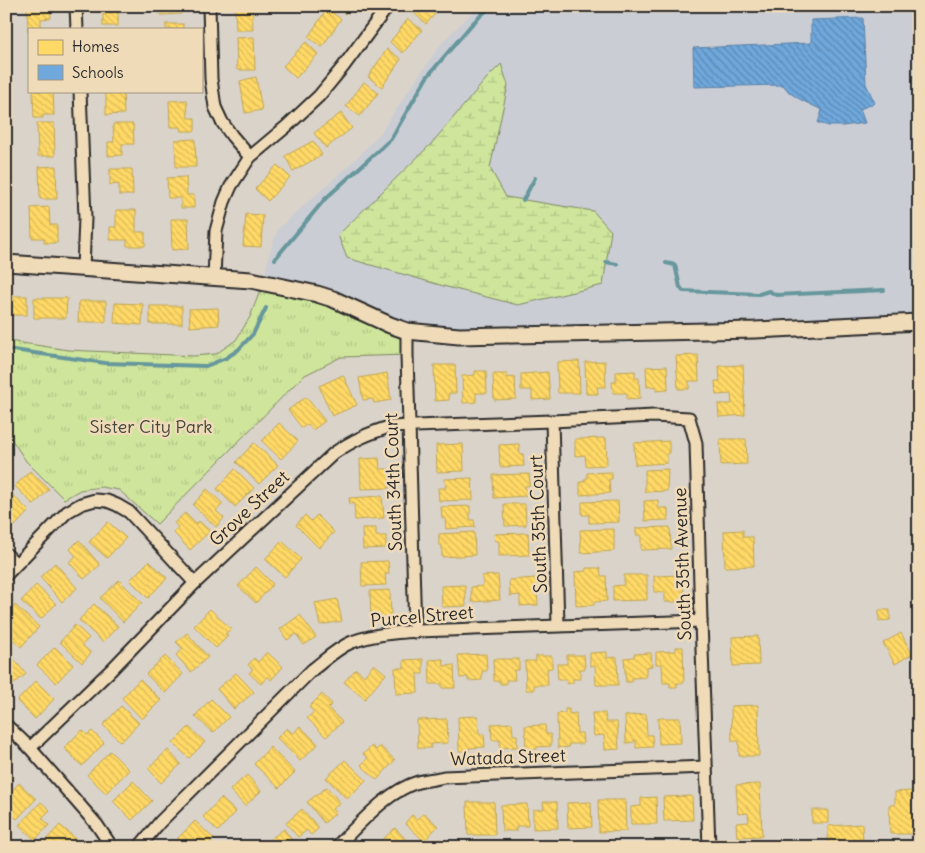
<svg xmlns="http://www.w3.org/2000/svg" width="925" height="853" font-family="Delius,sans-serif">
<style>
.built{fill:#cbcdd4}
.grass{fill:#cee59b;stroke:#7c8863}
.wetland{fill:url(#wetland-marsh);stroke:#7c8863}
.park{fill:url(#park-tufts);stroke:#7c8863}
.homes{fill:url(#homes-back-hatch);stroke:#bfa554}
.schools{fill:url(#schools-back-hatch);stroke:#5b82a7}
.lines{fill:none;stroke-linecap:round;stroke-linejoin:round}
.stream{stroke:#66979c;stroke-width:4}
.minor-casing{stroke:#2b2b2b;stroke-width:15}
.tertiary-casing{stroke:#2b2b2b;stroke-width:19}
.minor{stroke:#f0dbb9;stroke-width:11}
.tertiary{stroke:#f0dbb9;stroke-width:15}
.labels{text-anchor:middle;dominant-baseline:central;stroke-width:5;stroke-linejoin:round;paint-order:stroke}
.park-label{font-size:18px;fill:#43473c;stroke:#f0dbb9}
.street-label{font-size:18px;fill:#2b2b2b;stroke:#f0dbb9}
</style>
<defs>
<pattern id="wetland-marsh" width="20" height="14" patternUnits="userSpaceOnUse" patternTransform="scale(1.25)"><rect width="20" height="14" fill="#cee59b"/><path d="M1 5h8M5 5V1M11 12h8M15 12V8" fill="none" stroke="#b1c586"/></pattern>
<pattern id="park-tufts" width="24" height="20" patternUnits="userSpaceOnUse" patternTransform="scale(1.25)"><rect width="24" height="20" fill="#cee59b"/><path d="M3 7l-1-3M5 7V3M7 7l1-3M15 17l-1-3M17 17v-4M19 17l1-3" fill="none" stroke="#b1c586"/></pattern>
<pattern id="homes-back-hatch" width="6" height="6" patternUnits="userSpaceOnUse" patternTransform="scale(1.25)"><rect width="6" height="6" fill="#ffd966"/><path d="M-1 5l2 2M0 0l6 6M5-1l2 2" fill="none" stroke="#dbba59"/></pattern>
<pattern id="schools-back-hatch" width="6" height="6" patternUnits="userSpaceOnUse" patternTransform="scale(1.25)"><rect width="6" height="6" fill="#6fa8dc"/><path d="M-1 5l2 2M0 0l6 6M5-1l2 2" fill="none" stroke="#5b89b3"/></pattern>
</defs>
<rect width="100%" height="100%" fill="#dad3c9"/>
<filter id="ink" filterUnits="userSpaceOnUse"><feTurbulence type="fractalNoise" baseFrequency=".02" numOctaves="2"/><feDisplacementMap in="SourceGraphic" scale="10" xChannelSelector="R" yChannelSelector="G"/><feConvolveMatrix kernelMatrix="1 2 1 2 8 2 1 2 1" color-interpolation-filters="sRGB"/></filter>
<g filter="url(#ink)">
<path class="built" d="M 479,6 L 919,6 L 919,322 L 407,331 L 263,283 L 270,252 L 278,229 L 360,155 L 381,132 L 413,84 L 444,40 Z"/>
<path class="grass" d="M 6,833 L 21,847 L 6,847 Z"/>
<path class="wetland" d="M 501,64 L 508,85 L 490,168 L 506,197 L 593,211 L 611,231 L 603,285 L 518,305 L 447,287 L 347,258 L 338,235 L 431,144 L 487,78 Z"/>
<path class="park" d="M 263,283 L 407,331 L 407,355 L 341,357 L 303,376 L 157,524 L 119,490 L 101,487 L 80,490 L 64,499 L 26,461 L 6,431 L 6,342 L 9,341 L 68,350 L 194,356 L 216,354 L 236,340 L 250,317 Z"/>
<g class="homes">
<path d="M 27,6 L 50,6 L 51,18 L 41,19 L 41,29 L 29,29 L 28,31 Z"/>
<rect x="103" y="6" width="15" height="20"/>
<path d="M 161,6 L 181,6 L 181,14 L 161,15 Z"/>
<path d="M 235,6 L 252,6 L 253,30 L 236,30 Z"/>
<path d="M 334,6 L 350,6 L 345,14 Z"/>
<path d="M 418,6 L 442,6 L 426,24 L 413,12 Z"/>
<path d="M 327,9 L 341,19 L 322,47 L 308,37 Z"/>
<path d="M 408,19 L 422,30 L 403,53 L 390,42 Z"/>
<rect x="166" y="24" width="17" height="5"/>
<path d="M 254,37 L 255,70 L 237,70 L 236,38 Z"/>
<path d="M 306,42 L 318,54 L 296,78 L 283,66 Z"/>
<path d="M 387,49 L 401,59 L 382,87 L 368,77 Z"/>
<path d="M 256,77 L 262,110 L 245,113 L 240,81 Z"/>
<path d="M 364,82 L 378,93 L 360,116 L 346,106 Z"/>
<path d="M 33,91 L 53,91 L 54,115 L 43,115 L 43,118 L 34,118 Z"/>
<path d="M 106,91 L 123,91 L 124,114 L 106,115 Z"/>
<path d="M 187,100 L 188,118 L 195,118 L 195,131 L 181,131 L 181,127 L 170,127 L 169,101 Z"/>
<path d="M 341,113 L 352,128 L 326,148 L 314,133 Z"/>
<path d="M 37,123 L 54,123 L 55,156 L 38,156 Z"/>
<path d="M 113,124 L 133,124 L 134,144 L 122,144 L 122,155 L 108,156 L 108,142 L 114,142 Z"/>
<path d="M 195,139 L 196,167 L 176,167 L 175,140 Z"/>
<path d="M 313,141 L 322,155 L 293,171 L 285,156 Z"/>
<path d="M 277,165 L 290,177 L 268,201 L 255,189 Z"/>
<path d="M 56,166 L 57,199 L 40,199 L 39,167 Z"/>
<path d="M 110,169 L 132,169 L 133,195 L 119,195 L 119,184 L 110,185 Z"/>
<path d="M 186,177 L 187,195 L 194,195 L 194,208 L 181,208 L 181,198 L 168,198 L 167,178 Z"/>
<path d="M 49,207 L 50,225 L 57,225 L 57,243 L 44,243 L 44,238 L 32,238 L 31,208 Z"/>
<path d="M 116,210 L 136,210 L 136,232 L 145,232 L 145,246 L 127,246 L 127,240 L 110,240 L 110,227 L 116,227 Z"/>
<path d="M 246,214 L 263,215 L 261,247 L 243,246 Z"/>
<path d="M 171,219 L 188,219 L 189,249 L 172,250 Z"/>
<rect x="6" y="296" width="21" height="19"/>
<path d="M 34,298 L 67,298 L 66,318 L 34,318 Z"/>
<path d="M 79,301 L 106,301 L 106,322 L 78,322 Z"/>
<path d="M 115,303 L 143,304 L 142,325 L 114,323 Z"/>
<rect x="150" y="306" width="32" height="18"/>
<path d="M 218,308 L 219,325 L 190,327 L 189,309 Z"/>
<path d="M 698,355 L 699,381 L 689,381 L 689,389 L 678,389 L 676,356 Z"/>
<path d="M 579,361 L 580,393 L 558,393 L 557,362 Z"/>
<path d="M 605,361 L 606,387 L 597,387 L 598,394 L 586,394 L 585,362 Z"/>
<path d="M 434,365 L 455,365 L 456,393 L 449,393 L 449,400 L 435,401 Z"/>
<path d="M 743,365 L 745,415 L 719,417 L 718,404 L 732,404 L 731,394 L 716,395 L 715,381 L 720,381 L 719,366 Z"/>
<path d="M 667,366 L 668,390 L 656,391 L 656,386 L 647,387 L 646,367 Z"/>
<path d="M 475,371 L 486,371 L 487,393 L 476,393 L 476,402 L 463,403 L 462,376 L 475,375 Z"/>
<path d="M 635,371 L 635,378 L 639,378 L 640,398 L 627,399 L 627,393 L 613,393 L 612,382 L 616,382 L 616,372 Z"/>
<path d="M 548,372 L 550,399 L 532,400 L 532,390 L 521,390 L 521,374 Z"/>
<path d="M 387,373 L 391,400 L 374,403 L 373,399 L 363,400 L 359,378 Z"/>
<path d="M 493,374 L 507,374 L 507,378 L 515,377 L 516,399 L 494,400 Z"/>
<path d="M 343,375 L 357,405 L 332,416 L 319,386 Z"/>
<path d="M 306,397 L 325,421 L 313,430 L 308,424 L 302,428 L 288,410 Z"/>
<path d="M 279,423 L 298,441 L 281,459 L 262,441 Z"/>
<path d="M 606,438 L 607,465 L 586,466 L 585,455 L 575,456 L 575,439 Z"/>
<path d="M 720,439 L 746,439 L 747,464 L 721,465 Z"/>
<path d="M 669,441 L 669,453 L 667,453 L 667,463 L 635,465 L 634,443 Z"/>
<path d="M 254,443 L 278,465 L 259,484 L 236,462 Z"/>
<path d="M 463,444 L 464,471 L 437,472 L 436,445 Z"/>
<path d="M 519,444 L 520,454 L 523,454 L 524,466 L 500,467 L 499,445 Z"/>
<path d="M 379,458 L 380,469 L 389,469 L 390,488 L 361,489 L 360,459 Z"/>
<path d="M 235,469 L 254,488 L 235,507 L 217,489 Z"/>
<path d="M 668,469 L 667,491 L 645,492 L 645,470 Z"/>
<path d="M 30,471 L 49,489 L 34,505 L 15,486 Z"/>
<path d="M 612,472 L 612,479 L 609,479 L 610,493 L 580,495 L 580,482 L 584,482 L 584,479 L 587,479 L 587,473 Z"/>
<path d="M 529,474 L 530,485 L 525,486 L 526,496 L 494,498 L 493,475 Z"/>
<path d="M 472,478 L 473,500 L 439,501 L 438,488 L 446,488 L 445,479 Z"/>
<path d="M 6,489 L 29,511 L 11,530 L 6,525 Z"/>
<path d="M 207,489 L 223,504 L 216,511 L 224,518 L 216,527 L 193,505 Z"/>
<path d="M 382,496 L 384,518 L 355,520 L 354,503 L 350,504 L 349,498 Z"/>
<path d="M 658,500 L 658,508 L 668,508 L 668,520 L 645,521 L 644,501 Z"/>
<path d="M 618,501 L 619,522 L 589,523 L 589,515 L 582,515 L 582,502 Z"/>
<path d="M 504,504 L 525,504 L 526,525 L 505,526 Z"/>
<path d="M 470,506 L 470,520 L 474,520 L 475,527 L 446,529 L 445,518 L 442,518 L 441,507 Z"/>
<path d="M 185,513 L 196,524 L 199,521 L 210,531 L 190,550 L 173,532 L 178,527 L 174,523 Z"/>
<path d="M 305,515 L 311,521 L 317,515 L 334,532 L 319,548 L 296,525 Z"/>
<path d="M 108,522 L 126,538 L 107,558 L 89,542 Z"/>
<path d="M 670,527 L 671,549 L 641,550 L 641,535 L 636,535 L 636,528 Z"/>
<path d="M 362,528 L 376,528 L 376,536 L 386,536 L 386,548 L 363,549 Z"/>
<path d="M 614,529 L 614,551 L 581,553 L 580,530 Z"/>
<path d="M 743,530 L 743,537 L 753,537 L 754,566 L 725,567 L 724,531 Z"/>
<path d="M 474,532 L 475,555 L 442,557 L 442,545 L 439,545 L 439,534 Z"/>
<path d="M 528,533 L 529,555 L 499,556 L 499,541 L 495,541 L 494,534 Z"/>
<path d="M 79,540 L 100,565 L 84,579 L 69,562 L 76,556 L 70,549 Z"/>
<path d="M 282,541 L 301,559 L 285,577 L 265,559 Z"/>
<path d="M 149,561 L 167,578 L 148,598 L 130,580 Z"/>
<path d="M 388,561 L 389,574 L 385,574 L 386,585 L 362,586 L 361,562 Z"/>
<path d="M 55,563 L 77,588 L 62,602 L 40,577 Z"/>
<path d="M 256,567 L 273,584 L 256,603 L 238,586 Z"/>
<path d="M 586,568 L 600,568 L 601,576 L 606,576 L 607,601 L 594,602 L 594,605 L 576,606 L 575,572 L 586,571 Z"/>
<path d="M 498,575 L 500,600 L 472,602 L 471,587 L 483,586 L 482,576 Z"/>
<path d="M 624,575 L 647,575 L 647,600 L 613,601 L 613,586 L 624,585 Z"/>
<path d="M 683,575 L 684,602 L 665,602 L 665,592 L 654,592 L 654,576 Z"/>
<path d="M 536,578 L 538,605 L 520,606 L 520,595 L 510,596 L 509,580 Z"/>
<path d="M 119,580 L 142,603 L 123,622 L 100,598 Z"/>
<path d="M 36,585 L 56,604 L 41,619 L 21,601 Z"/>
<path d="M 465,585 L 466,606 L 442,607 L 441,586 Z"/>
<path d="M 390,590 L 391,617 L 371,618 L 370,591 Z"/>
<path d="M 337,599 L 342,621 L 320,625 L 315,603 Z"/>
<path d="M 94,604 L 118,626 L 103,642 L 79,620 Z"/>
<path d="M 15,605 L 39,627 L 21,647 L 6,633 L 6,615 Z"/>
<path d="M 210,609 L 231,629 L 225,634 L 228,636 L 216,648 L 194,626 Z"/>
<path d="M 879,610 L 890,610 L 890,620 L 879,621 Z"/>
<path d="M 300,615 L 316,637 L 304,645 L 296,634 L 287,640 L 280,629 Z"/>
<path d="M 75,625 L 89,638 L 82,645 L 91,653 L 82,663 L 60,642 Z"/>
<path d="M 187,633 L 208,657 L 191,672 L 176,655 L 183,649 L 176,642 Z"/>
<path d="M 901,633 L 912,654 L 895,664 L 883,643 Z"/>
<path d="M 758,636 L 759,665 L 733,666 L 732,637 Z"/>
<path d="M 55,647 L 73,665 L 56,683 L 37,665 Z"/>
<path d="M 676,647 L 683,647 L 684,683 L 677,683 L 677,687 L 670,687 L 670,683 L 663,683 L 662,664 L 656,664 L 656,652 L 676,651 Z"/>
<path d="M 267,652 L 283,667 L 271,680 L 268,676 L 261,684 L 249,673 L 253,669 L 248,665 L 254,658 L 258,662 Z"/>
<path d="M 607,652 L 607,658 L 617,657 L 618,685 L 596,685 L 595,665 L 590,666 L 590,653 Z"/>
<path d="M 651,653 L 652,666 L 646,667 L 646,677 L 632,678 L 632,682 L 626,682 L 624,658 L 634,657 L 634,654 Z"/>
<path d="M 486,654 L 487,671 L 482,671 L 482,680 L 468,681 L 468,677 L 460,678 L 458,655 Z"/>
<path d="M 567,655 L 584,655 L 585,669 L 580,669 L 580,679 L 573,679 L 573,683 L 567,684 L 567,680 L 558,680 L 557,664 L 567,664 Z"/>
<path d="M 165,656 L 183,674 L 165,693 L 146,674 Z"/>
<path d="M 536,656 L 552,656 L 552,668 L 547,669 L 548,685 L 534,685 L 534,690 L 526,690 L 525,661 L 536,661 Z"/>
<path d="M 12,657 L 26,674 L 9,688 L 6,684 L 6,662 Z"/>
<path d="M 423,659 L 423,674 L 417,674 L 418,693 L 396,694 L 395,668 L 404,668 L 404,660 Z"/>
<path d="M 443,659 L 444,666 L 454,665 L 455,688 L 442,688 L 442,684 L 430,684 L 429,660 Z"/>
<path d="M 493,659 L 519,659 L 519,670 L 514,670 L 515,680 L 506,680 L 506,684 L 500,684 L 500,681 L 494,681 Z"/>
<path d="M 374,664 L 386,674 L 365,699 L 344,682 L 356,669 L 364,676 Z"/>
<path d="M 236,673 L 254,692 L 234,709 L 217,689 Z"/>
<path d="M 140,679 L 161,700 L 142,719 L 122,698 Z"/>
<path d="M 36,681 L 54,699 L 35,719 L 17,701 Z"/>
<path d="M 322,694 L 332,704 L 328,708 L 342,722 L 326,737 L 307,718 L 314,712 L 309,707 Z"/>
<path d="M 211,699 L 229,717 L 213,733 L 195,716 Z"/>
<path d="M 758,705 L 759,756 L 739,756 L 739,741 L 732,741 L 731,706 Z"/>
<path d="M 121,706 L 139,723 L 121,742 L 103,725 Z"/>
<path d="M 565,709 L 569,709 L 569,714 L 576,713 L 577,733 L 582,733 L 583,744 L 568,744 L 569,747 L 558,748 L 557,714 L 565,713 Z"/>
<path d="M 592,713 L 605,713 L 606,722 L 617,722 L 619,749 L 605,750 L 604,735 L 594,736 Z"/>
<path d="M 646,714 L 647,735 L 652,735 L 653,747 L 636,748 L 636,740 L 634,740 L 634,742 L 626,743 L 625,716 Z"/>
<path d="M 478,716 L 479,734 L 484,734 L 485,747 L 469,748 L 469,751 L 459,751 L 458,717 Z"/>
<path d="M 658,718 L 680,718 L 681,743 L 659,744 Z"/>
<path d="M 447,719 L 448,743 L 431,744 L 431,748 L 418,748 L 417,720 Z"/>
<path d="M 512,723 L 513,735 L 517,735 L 517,747 L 500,748 L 500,740 L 492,740 L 491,724 Z"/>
<path d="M 545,725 L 546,734 L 551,734 L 551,746 L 537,747 L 537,749 L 526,749 L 525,726 Z"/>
<path d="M 300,726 L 318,744 L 300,761 L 277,738 L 287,728 L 293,734 Z"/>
<path d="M 189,727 L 205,742 L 189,758 L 173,743 Z"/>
<path d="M 82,730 L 87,735 L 92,731 L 104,743 L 82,766 L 64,748 Z"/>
<path d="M 372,746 L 376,750 L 380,746 L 395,760 L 377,780 L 361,765 L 368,758 L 363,754 Z"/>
<path d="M 270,747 L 295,772 L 279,788 L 254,764 Z"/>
<path d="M 168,750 L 181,764 L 161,783 L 148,768 Z"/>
<path d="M 110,751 L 129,770 L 106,793 L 87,775 Z"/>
<path d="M 345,760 L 366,780 L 347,799 L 326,778 Z"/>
<path d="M 6,769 L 14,777 L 6,786 Z"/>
<path d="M 247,775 L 261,791 L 245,806 L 230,790 Z"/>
<path d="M 133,781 L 152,801 L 132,820 L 113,801 Z"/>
<path d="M 19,783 L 36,799 L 17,819 L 6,809 L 6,797 Z"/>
<path d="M 760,784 L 762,836 L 737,837 L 736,823 L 749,822 L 748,813 L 738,814 L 736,785 Z"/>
<path d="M 327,787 L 340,803 L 332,809 L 336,813 L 324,823 L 307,802 Z"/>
<path d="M 911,791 L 913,834 L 890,834 L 889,805 L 895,805 L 895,792 Z"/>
<path d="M 692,796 L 693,820 L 664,821 L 663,797 Z"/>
<path d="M 656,797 L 657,824 L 631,824 L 631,807 L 641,806 L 641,798 Z"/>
<path d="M 221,798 L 236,812 L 218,831 L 203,817 Z"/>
<path d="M 598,800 L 625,800 L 626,831 L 599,832 Z"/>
<path d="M 41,802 L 50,810 L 42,818 L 49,825 L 35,840 L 19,825 Z"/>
<path d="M 467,802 L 494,802 L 495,835 L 468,835 Z"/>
<path d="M 543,802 L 557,802 L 558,828 L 533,829 L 533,810 L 544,809 Z"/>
<path d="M 591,802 L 592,827 L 568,828 L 567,803 Z"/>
<path d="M 527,804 L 528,826 L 516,826 L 516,831 L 502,831 L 501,805 Z"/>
<path d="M 302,809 L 319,828 L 311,835 L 307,830 L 298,837 L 286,823 Z"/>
<rect x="812" y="810" width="16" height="13"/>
<path d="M 424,813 L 438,826 L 424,841 L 405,823 L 412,815 L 417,819 Z"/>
<path d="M 195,821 L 214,839 L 207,847 L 181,847 L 175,841 Z"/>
<path d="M 862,824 L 863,842 L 828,844 L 828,826 Z"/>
<path d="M 60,825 L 76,839 L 69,847 L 39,847 Z"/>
<path d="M 395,828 L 413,847 L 383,847 L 379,843 Z"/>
<path d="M 284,829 L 297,847 L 268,847 L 265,843 Z"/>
<path d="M 253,842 L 258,847 L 248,847 Z"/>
</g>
<path class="schools" d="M 863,18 L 866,84 L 875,103 L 860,109 L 865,123 L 843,126 L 829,126 L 818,123 L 822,110 L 801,100 L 790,93 L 783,85 L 694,87 L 693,48 L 811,43 L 811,20 Z"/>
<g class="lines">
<g class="stream">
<path d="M 523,200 L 535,178"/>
<path d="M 275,259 L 325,199 L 391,139 L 427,77 L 472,24 L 491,6"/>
<path d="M 606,262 L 617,264"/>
<path d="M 666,263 L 675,265 L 680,287 L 683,291 L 759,294 L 769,291 L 776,295 L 884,290"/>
<path d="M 6,349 L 105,363 L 206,366 L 226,358 L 238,350 L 253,334 L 266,308"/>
</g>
<g class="minor-casing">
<g id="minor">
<path d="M 76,6 L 77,29"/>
<path d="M 209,6 L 211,79 L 215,107 L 222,122 L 232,136 L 250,157"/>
<path d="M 80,91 L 85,218 L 83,269"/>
<path d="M 214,278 L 216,231 L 224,202 L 231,186 L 250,157 L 287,126 L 319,96 L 343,67 L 388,6"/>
<path d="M 407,331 L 407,355 L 415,632"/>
<path d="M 552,421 L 558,625"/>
<path d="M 6,554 L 16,564"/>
<path d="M 6,575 L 67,512 L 81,504 L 95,500 L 107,501 L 117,505 L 129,512 L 195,583"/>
<path d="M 6,725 L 30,748 L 97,825 L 112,847"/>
<path d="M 30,748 L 111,670 L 195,583 L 334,453 C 354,440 367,434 389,427 L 552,421 L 654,416 L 689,418 L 696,443 L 701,621 L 709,847"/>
<path d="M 139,847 L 160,822 L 312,670 C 324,661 337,648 352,642 C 387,629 436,631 473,629 C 549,626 625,623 701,621"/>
<path d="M 336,847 C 359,825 387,791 418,782 C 426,780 436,779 444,777 L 706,767"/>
</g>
</g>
<g class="tertiary-casing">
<path id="tertiary" d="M 6,263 L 251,280 L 317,294 L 333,299 L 390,325 L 407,331 L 459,336 L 755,330 L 919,322"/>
</g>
<use href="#minor" class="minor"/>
<use href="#tertiary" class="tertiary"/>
</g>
</g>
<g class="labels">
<g class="park-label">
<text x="151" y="426">Sister City Park</text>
</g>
<g class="street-label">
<text transform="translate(393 482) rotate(-92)">South 34th Court</text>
<text transform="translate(249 508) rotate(-43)">Grove Street</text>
<text transform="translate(538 524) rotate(-92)">South 35th Court</text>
<text transform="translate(682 564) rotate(-92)">South 35th Avenue</text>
<text transform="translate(422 616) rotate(-5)">Purcel Street</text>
<text transform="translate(508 757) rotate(-2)">Watada Street</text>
</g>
</g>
<rect width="925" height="853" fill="none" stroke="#f0dbb9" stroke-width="25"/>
<rect x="12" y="12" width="900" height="828" fill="none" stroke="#2b2b2b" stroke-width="2" filter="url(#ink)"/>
<rect x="28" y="28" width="175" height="65" fill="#f0dbb9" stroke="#a19580"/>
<rect x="38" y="40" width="25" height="15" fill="#ffd966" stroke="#a19580"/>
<text x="72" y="52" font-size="15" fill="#2b2b2b">Homes</text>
<rect x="38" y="65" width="25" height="15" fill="#6fa8dc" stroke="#a19580"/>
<text x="72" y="78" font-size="15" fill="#2b2b2b">Schools</text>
</svg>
